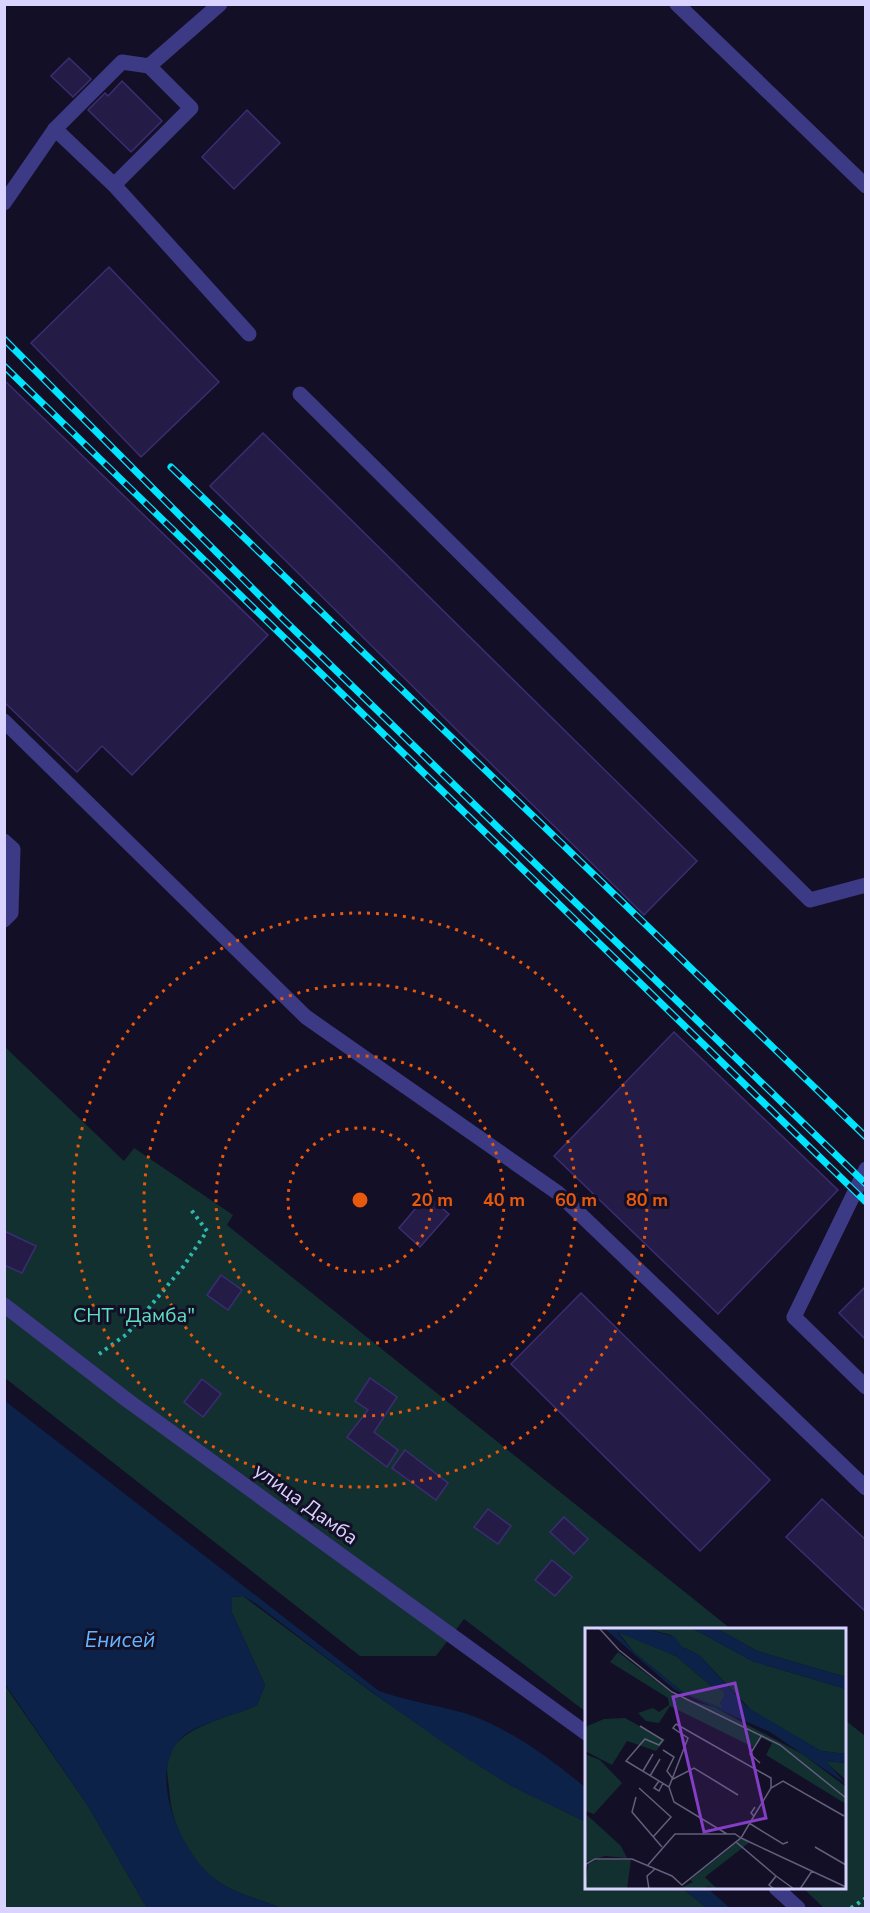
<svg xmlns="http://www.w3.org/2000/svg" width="870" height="1913" font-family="'Nunito Sans',sans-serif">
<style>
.green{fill:#12302f}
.water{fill:#0c2248}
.building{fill:#241b47;stroke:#3b2d73;stroke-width:1.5}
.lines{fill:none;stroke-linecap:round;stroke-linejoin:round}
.path{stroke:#2fb8b0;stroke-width:4;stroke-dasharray:3 4.5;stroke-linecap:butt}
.minor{stroke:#3d3a85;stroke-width:15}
.rail-casing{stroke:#00e5ff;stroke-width:7}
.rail{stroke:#130f26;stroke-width:4.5;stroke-dasharray:14;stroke-linecap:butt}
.ring{fill:none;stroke:#e8590c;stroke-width:3;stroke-dasharray:3 6}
.labels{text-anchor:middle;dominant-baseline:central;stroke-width:6;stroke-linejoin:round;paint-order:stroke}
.park-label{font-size:20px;fill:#5fe0c0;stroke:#130f26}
.street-label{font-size:20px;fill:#d9d4ff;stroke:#130f26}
.water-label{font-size:21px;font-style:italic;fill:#62b6ff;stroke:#130f26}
.inset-road{fill:none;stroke:#625e7d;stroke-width:1.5}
.view{fill:#843dc5;fill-opacity:0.15;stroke:#843dc5;stroke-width:3}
.inset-edge{fill:none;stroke:#d9d4ff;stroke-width:3}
.centre{fill:#e8590c;stroke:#130f26;stroke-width:3}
.ring-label{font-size:18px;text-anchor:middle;font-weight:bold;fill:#e8590c;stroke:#130f26;stroke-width:6;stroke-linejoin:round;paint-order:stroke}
</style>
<rect width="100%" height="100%" fill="#130f26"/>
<g class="green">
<path d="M 4,1046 L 124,1161 L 134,1148 L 233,1215 L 227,1225 L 731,1629 L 586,1630 L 586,1712 L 464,1619 L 436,1656 L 360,1656 L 5,1378 Z"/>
<path d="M 243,1596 L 373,1693 L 452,1748 L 510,1785 L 586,1822 L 586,1888 L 682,1888 L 707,1908 L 281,1908 C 262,1900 239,1895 222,1884 C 189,1864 171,1825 169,1788 C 167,1772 164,1757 175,1745 C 194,1723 231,1717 257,1705 L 265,1685 L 232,1613 L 232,1597 Z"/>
<path d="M 4,1684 L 88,1806 L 147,1908 L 5,1908 Z"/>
<path d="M 845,1720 L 865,1736 L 865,1908 L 824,1908 L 803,1888 L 844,1888 Z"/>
</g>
<g class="water">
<path d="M 5,1401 L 379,1691 C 407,1701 436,1705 464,1713 C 508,1727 551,1759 586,1788 L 586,1822 C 561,1809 533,1798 508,1784 C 419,1730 337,1666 255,1603 L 243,1596 L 232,1597 L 232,1613 L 265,1685 L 257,1705 C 238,1714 203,1723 189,1732 C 139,1765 182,1860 222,1884 C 239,1895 262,1900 281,1908 L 147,1908 L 88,1806 L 5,1684 Z"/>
<path d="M 682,1888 L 707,1888 L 730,1908 L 707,1908 Z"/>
</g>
<g class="building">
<path d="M 69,58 L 91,79 L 73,97 L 51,76 Z"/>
<path d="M 122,81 L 162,121 L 131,152 L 88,110 L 105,93 L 108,96 Z"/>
<path d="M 247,110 L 280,143 L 234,189 L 202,157 Z"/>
<path d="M 109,267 L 219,382 L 141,457 L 31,343 Z"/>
<path d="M 4,380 L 268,635 L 132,775 L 102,746 L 77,772 L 4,702 Z"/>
<path d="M 263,433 L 697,861 L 644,915 L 210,486 Z"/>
<path d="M 674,1032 L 838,1190 L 718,1314 L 554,1156 Z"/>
<path d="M 427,1195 L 449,1214 L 420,1247 L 399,1228 Z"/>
<path d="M 4,1231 L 36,1246 L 22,1273 L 4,1265 Z"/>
<path d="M 221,1275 L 242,1290 L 228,1310 L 207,1295 Z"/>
<path d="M 866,1286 L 866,1340 L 839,1313 Z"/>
<path d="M 581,1293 L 770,1480 L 700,1551 L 511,1364 Z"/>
<path d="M 370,1378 L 397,1397 L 374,1432 L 398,1450 L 387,1467 L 347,1437 L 368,1410 L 355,1401 Z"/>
<path d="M 202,1379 L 221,1394 L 203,1417 L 184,1402 Z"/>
<path d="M 405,1450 L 448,1483 L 436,1500 L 392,1468 Z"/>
<path d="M 822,1499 L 866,1540 L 866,1612 L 786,1537 Z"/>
<path d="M 488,1509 L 511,1526 L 498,1544 L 474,1527 Z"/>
<path d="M 564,1517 L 588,1539 L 574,1554 L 550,1532 Z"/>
<path d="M 552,1560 L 572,1577 L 555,1596 L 535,1580 Z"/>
</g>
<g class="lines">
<g class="path">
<path d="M 99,1354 L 127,1334 L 183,1267 L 207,1231 L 189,1207"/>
<path d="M 851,1908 L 866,1898"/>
</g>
<g class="minor">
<path d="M 677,4 L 866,186"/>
<path d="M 55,129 L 114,185 L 249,334"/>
<path d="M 114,185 L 191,108 L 149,66 L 220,4"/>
<path d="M 4,203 L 55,129 L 122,62 L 149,66"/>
<path d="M 300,394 L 810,900 L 866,885"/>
<path d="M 4,721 L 306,1017 L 558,1193 L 866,1488"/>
<path d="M 4,841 L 13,849 L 11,913 L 4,920"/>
<path d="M 866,1169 L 794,1317 L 866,1387"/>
<path d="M 4,1305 L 127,1400 L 586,1733"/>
<path d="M 776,1888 L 798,1908"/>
</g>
<g class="rail-casing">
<g id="rail">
<path d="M 4,339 L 284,620 L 866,1184"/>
<path d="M 4,366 L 866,1202"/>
<path d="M 171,467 L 866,1137"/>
</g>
</g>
<use href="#rail" class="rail"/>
</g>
<g class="ring">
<circle cx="360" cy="1200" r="72"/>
<circle cx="360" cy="1200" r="144"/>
<circle cx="360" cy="1200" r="216"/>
<circle cx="360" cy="1200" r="287"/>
</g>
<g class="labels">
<g class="park-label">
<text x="134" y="1315">СНТ "Дамба"</text>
</g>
<g class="street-label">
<text transform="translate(306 1504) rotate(36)">улица Дамба</text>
</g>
<g class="water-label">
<text x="120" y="1640">Енисей</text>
</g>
</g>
<g transform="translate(585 1628)">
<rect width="261" height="261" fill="#130f26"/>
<path d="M 58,0 L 107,0 L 167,33 L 261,61 L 261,126 L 236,123 L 166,82 L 114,27 L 97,19 L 86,7 ZM 131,0 L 261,0 L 261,49 L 172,23 ZM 33,4 L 91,28 L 125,57 L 138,62 L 140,68 L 135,75 L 139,81 L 100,66 L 49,24 ZM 33,24 L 92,69 L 129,79 L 219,127 L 261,159 L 261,176 L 181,127 L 187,115 L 175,109 L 168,119 L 85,78 L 74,95 L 61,93 L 53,85 L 68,80 L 74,84 L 84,77 L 83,70 L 25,34 ZM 40,90 L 80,112 L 71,123 L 42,113 L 27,137 L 0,123 L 0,99 L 19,91 ZM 0,126 L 15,132 L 37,155 L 9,186 L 0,183 ZM 241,133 L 261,135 L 261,152 L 243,136 ZM 2,187 L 36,218 L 42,230 L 20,228 L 0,234 ZM 156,211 L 165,214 L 120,249 L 132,261 L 121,258 L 124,261 L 94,261 L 108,254 L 105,252 ZM 12,232 L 46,232 L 42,261 L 0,261 L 3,236 Z" fill="#12302f"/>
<path d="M 19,0 L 58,0 L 90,9 L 97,19 L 114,27 L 162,79 L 236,123 L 261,126 L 261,135 L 241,133 L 261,156 L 185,104 L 90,62 ZM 32,4 L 91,28 L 125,57 L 138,62 L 140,68 L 135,75 L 139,81 L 100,66 L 49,24 ZM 107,0 L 131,0 L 172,23 L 261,49 L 261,61 L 167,33 Z" fill="#0c2248" fill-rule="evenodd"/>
<path class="inset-road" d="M 14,0 L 34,22 L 87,64 L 195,117 L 261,170M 91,96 L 186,150 L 186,160M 55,98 L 78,112 L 74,117 L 60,111 L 41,133 L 84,159 L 89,174 L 142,206M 78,122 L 89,129 L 82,143 L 88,151 L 109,140 L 153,167M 175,135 L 165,126 L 177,107M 58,143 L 68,126M 65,148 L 75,131M 74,153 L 69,160 L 74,163 L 78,155M 84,159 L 103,110 L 88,100 L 91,96M 54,160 L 86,189 L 68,209M 51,169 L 47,184 L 77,219M 169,188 L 186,160 L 198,153 L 259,188M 164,195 L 198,216 L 203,214M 151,214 L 191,248 L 184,257 L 189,261M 230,219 L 261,237M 63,237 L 90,206 L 150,206 L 156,210 L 169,188 L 166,185 L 170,179M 0,241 L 1,236 L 10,231 L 47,231 L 87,248 L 97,257 L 156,210 L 261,259M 191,248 L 209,261M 64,261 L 62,248 L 70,241M 215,261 L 227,243"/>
<path class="view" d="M 150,55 L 181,190 L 119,204 L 88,69 Z"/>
<rect width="261" height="261" class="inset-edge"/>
</g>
<circle cx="360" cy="1200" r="9" class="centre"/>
<g class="ring-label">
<text x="432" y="1206">20 m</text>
<text x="504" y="1206">40 m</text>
<text x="576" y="1206">60 m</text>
<text x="647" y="1206">80 m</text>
</g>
<rect width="870" height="1913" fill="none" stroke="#d9d4ff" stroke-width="12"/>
</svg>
